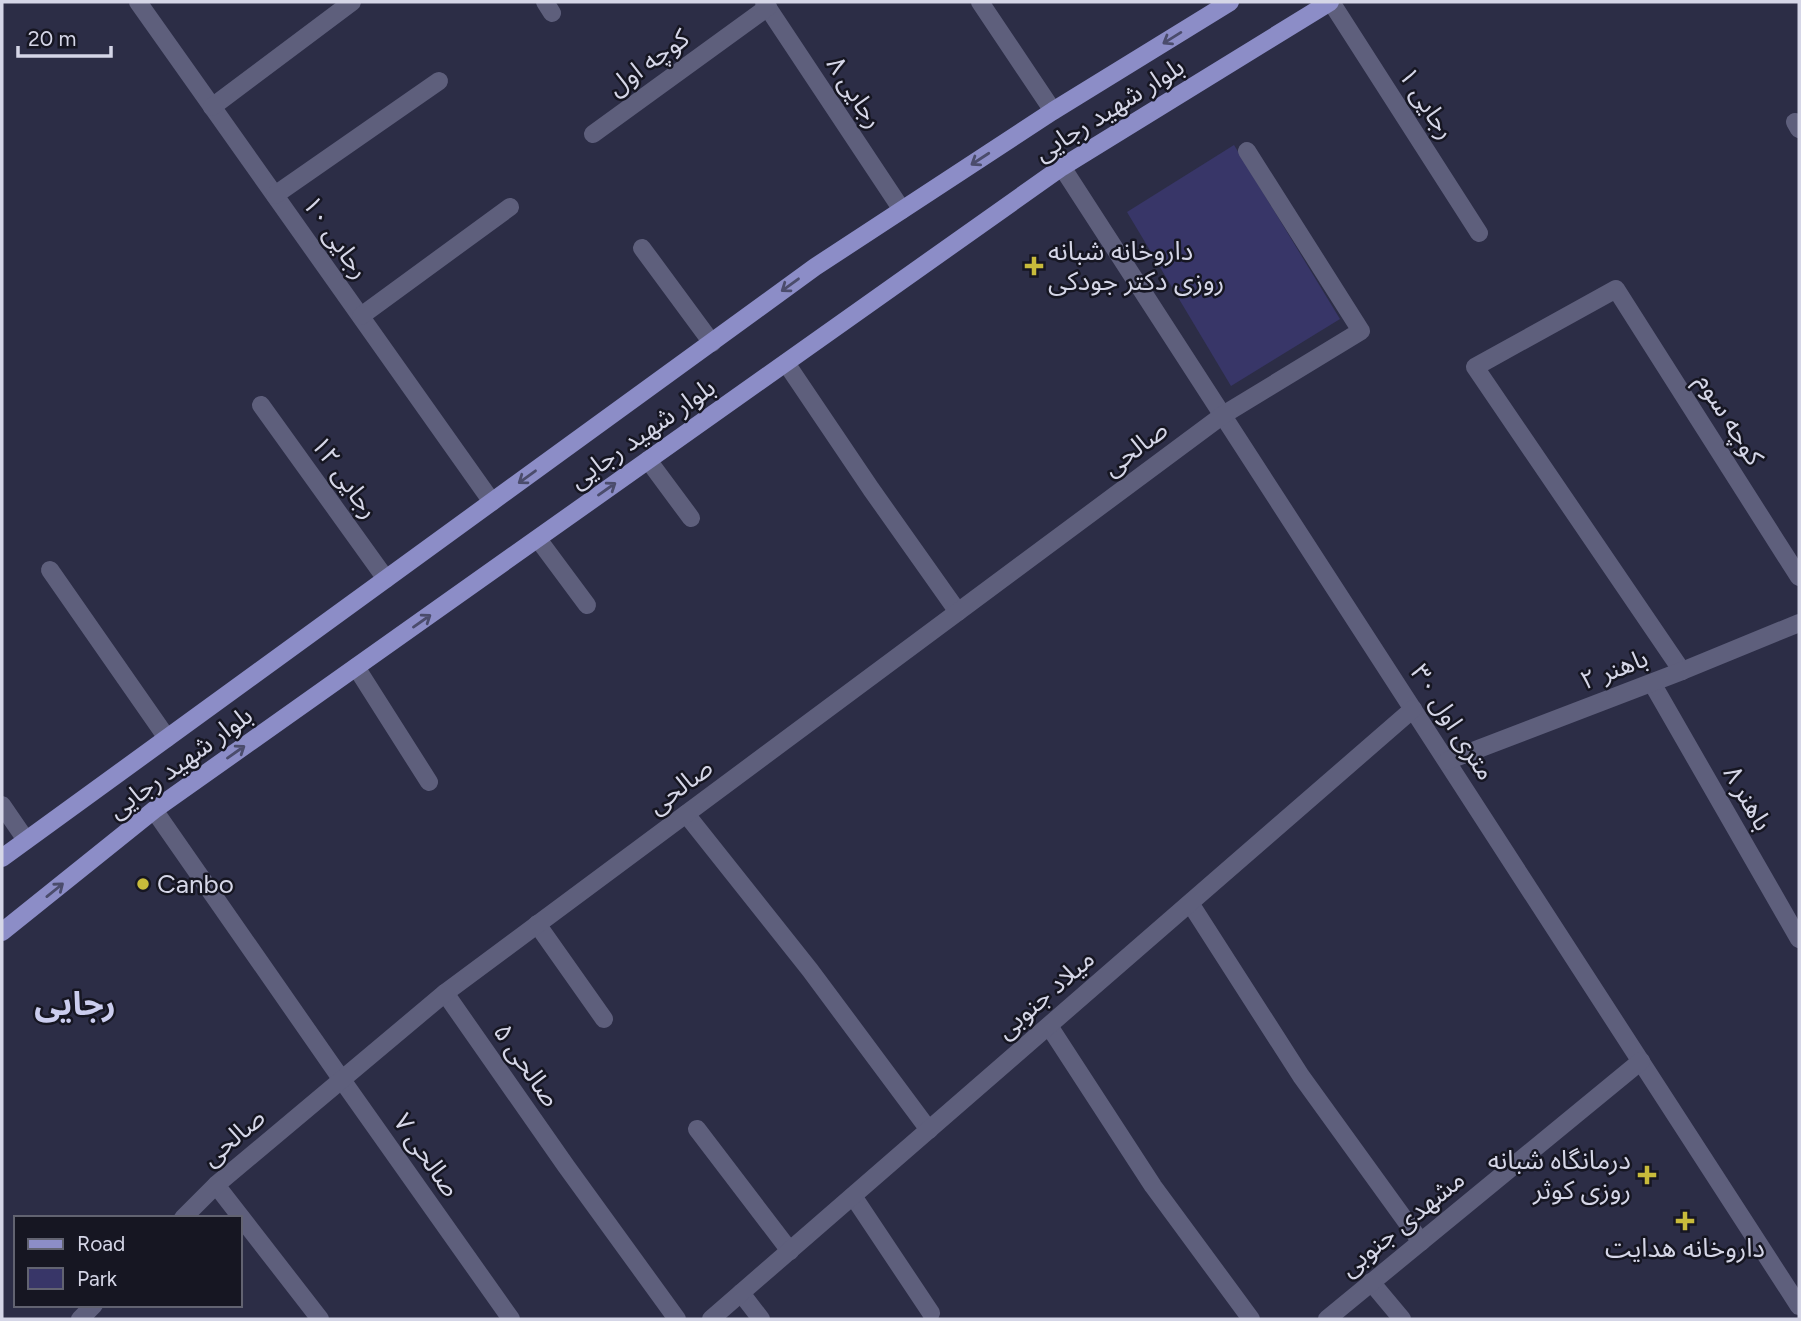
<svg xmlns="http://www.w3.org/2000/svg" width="1801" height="1321" font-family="Figtree,'Noto Sans Arabic',sans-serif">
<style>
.green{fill:#383668}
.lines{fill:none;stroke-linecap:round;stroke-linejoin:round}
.minor{stroke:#5e5f7c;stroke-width:18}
.major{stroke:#8c8dc7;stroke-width:18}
.oneway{stroke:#4b4c6c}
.poi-dot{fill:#c8bb3b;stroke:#161622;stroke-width:2.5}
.labels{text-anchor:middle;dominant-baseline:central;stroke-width:5;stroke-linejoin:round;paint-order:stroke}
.street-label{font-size:26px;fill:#d5d6e7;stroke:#161622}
.poi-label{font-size:26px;fill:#d5d6e7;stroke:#161622;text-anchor:start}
.district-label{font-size:33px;font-weight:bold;fill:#cbcdee;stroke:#161622}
</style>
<rect width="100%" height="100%" fill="#2c2d46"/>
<path class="green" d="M 1234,145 L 1340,319 L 1231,386 L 1127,212 Z"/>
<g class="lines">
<g class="minor">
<path d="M 138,2 L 492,502"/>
<path d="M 545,2 L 552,13"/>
<path d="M 764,2 L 902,210"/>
<path d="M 980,2 L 1053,111"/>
<path d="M 1331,2 L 1479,233"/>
<path d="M 212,107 L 352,2"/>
<path d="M 1795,122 L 1799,129"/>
<path d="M 593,134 L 768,7"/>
<path d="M 1062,167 L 1799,1306"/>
<path d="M 275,195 L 439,81"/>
<path d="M 642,248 L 712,343"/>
<path d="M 361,316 L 510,207"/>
<path d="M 786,363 L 871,489 L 958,612"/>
<path d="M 261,405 L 386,579"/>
<path d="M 648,460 L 691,518"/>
<path d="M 538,539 L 587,605"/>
<path d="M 50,570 L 167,738"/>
<path d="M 356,667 L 429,782"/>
<path d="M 1682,671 L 1475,367 L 1616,289 L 1799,577"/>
<path d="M 1652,683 L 1799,939"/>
<path d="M 1447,761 L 1682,671 L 1799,623"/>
<path d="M 2,805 L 26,840"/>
<path d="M 154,810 L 342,1080 L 511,1319"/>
<path d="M 686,814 L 810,970 L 929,1130"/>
<path d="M 1190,903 L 1301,1076 L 1421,1242"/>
<path d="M 537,924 L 604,1019"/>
<path d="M 445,993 L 566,1166 L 677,1319"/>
<path d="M 1049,1026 L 1153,1186 L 1251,1319"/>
<path d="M 697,1129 L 790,1251"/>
<path d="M 216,1185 L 320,1319"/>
<path d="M 853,1196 L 931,1313"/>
<path d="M 183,1218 L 216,1185 L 445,993 L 1223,415 L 1361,331 L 1247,151"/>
<path d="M 1371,1282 L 1402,1319"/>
<path d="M 741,1293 L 761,1319"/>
<path d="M 80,1319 L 94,1305"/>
<path d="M 711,1319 L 1413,709"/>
<path d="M 1327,1319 L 1641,1061"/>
</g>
<g class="major">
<path d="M 2,858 L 815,267 L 1053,111 L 1230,2"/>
<path d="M 2,932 L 154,810 L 1062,167 L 1330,2"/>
</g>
</g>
<defs><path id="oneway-shaft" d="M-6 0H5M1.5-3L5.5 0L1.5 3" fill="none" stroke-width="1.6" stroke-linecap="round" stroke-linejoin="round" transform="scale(1.75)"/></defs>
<g class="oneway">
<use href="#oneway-shaft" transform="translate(1172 38) rotate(148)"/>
<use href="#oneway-shaft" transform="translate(980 159) rotate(147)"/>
<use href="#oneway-shaft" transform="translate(790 285) rotate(144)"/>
<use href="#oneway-shaft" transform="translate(527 477) rotate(144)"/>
<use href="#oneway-shaft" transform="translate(607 489) rotate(-35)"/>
<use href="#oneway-shaft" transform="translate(422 621) rotate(-35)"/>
<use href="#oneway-shaft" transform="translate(236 752) rotate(-35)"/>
<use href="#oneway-shaft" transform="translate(55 890) rotate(-39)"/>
</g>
<g class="poi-dot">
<path d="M1030.5 255.5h7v7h7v7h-7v7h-7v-7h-7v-7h7z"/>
<circle cx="143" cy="884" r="7"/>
<path d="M1643.5 1164.5h7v7h7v7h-7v7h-7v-7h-7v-7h7z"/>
<path d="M1681.5 1210.5h7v7h7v7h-7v7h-7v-7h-7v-7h7z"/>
</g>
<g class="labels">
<g class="street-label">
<text transform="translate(648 62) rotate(-36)">کوچه اول</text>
<text transform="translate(855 92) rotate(57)">رجایی ۸</text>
<text transform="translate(1427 103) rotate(57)">رجایی ۱</text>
<text transform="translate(1109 109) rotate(-32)">بلوار شهید رجایی</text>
<text transform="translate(336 237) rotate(55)">رجایی ۱۰</text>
<text transform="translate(1730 419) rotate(58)">کوچه سوم</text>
<text transform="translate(642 433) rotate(-35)">بلوار شهید رجایی</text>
<text transform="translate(1135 448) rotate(-37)">صالحی</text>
<text transform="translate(345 477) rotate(54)">رجایی ۱۲</text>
<text transform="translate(1614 669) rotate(-21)">باهنر ۲</text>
<text transform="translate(1453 722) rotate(57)">۳۰ متری اول</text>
<text transform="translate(180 762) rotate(-36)">بلوار شهید رجایی</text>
<text transform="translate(680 786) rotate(-37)">صالحی</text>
<text transform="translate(1748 798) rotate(60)">باهنر ۸</text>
<text transform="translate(1045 994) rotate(-41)">میلاد جنوبی</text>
<text transform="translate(527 1065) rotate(55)">صالحی ۵</text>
<text transform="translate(233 1137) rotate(-40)">صالحی</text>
<text transform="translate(427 1155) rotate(55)">صالحی ۷</text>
<text transform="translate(1402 1223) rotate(-39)">مشهدی جنوبی</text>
</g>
<g class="poi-label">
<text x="1048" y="251">داروخانه شبانه<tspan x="1048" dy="30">روزی دکتر جودکی</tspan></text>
<text x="157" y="884">Canbo</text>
<text x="1631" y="1160" text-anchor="end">درمانگاه شبانه<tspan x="1631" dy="30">روزی کوثر</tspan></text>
<text x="1685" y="1248" text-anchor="middle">داروخانه هدایت</text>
</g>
<g class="district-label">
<text x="75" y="1003">رجایی</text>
</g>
</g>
<rect width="1801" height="1321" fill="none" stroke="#d5d6e7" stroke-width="7"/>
<rect x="14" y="1216" width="228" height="91" fill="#161622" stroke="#626371" stroke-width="2"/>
<rect x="28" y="1239" width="35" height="10" fill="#8c8dc7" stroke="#626371" stroke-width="2"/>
<text x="77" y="1251" font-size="21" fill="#d5d6e7">Road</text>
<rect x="28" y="1268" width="35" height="21" fill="#383668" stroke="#626371" stroke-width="2"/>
<text x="77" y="1286" font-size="21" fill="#d5d6e7">Park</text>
<path d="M18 46v10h93v-10" fill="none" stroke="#d5d6e7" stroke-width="3.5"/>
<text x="28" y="46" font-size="21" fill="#d5d6e7" stroke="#161622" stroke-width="5" paint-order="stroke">20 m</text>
</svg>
